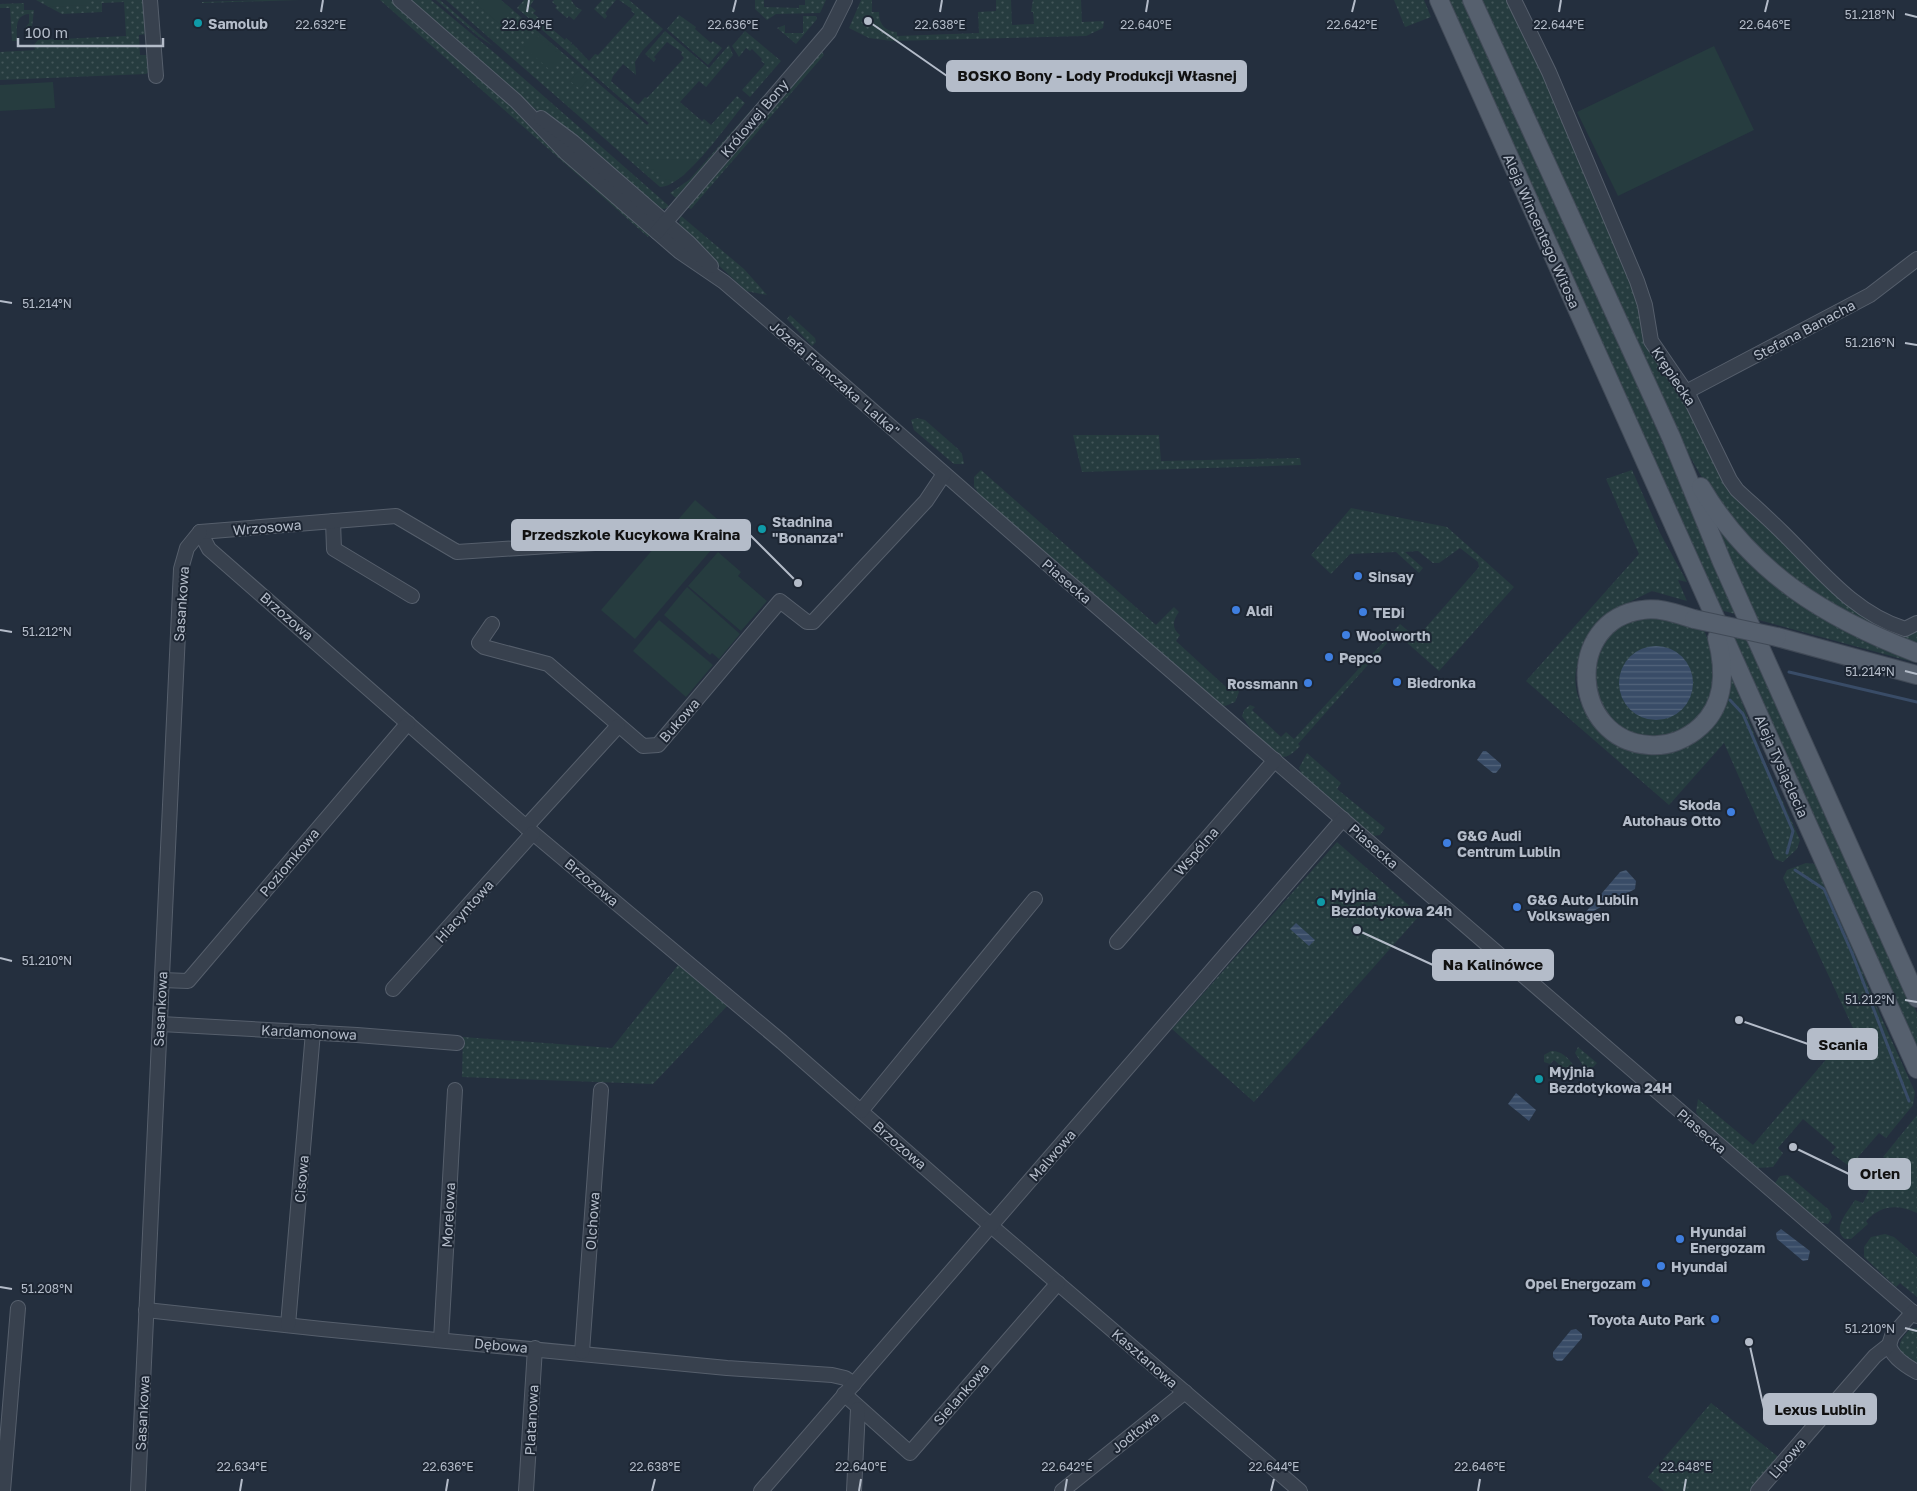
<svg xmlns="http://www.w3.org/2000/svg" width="1917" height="1491" font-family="'Golos Text',sans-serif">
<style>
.grass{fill:url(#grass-dots)}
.green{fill:#263c3f}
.water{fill:url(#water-rules)}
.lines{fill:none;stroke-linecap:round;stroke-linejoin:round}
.stream{stroke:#394c67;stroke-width:3}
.minor-casing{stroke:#565f6c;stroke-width:16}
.major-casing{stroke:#414a57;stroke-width:20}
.minor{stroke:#38414e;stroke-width:14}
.major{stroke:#56606e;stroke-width:18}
.major-bridge-casing{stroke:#414a57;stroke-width:20;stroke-linecap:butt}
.major-bridge{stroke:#56606e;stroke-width:18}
.ticks{fill:none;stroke:#b4bcc9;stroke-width:2}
.culture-dot{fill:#0f9aa8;stroke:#1d2633;stroke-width:2}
.shop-dot{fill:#3f7fe0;stroke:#1d2633;stroke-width:2}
.labels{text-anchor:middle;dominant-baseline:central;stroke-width:4;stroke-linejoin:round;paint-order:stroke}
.poi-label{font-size:14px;font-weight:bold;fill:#b4bcc9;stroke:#1d2633;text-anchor:start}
.street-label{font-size:14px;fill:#b4bcc9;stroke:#1d2633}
.ticks-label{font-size:12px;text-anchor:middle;fill:#b4bcc9;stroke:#1d2633;stroke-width:4;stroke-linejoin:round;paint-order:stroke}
.leader{fill:none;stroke:#b4bcc9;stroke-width:2}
.callout-dot{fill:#b4bcc9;stroke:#1d2633;stroke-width:2}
.callout{fill:#b4bcc9;stroke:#b4bcc9;stroke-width:2}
.callout-label{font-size:15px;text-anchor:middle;font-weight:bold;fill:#111}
</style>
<defs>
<pattern id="grass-dots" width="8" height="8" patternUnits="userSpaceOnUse" patternTransform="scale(1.25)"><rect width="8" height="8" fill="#263c3f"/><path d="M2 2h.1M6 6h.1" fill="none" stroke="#435659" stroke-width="1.8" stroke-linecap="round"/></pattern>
<pattern id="water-rules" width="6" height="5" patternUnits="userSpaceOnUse" patternTransform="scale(1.25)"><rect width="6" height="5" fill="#394c67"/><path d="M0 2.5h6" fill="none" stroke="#53647b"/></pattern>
</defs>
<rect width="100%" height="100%" fill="#242f3e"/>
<g class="grass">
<path d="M 36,0 L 144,0 L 146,34 L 139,35 L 140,55 L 151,55 L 152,69 L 146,74 L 0,80 L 0,52 L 35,50 L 34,45 L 38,40 L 126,36 L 124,2 L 102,3 L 102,12 L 62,14 Z"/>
<path d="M 264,0 L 299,0 L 202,3 L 202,2 Z"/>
<path d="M 380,0 L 391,0 L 521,113 L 650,234 L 648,237 Z"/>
<path d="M 409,0 L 431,0 L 497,55 L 669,206 L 665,209 L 656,208 L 522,98 Z"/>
<path d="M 436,0 L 440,0 L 493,46 L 479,37 Z"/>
<path d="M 446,0 L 501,0 L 647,125 L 649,123 L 517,8 L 524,0 L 534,0 L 530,6 L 536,11 L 533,13 L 565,40 L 566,38 L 572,43 L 571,45 L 573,44 L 589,61 L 595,54 L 598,55 L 635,14 L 631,11 L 632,9 L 619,0 L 629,0 L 663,29 L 642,51 L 635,62 L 636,75 L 623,64 L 613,76 L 611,81 L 638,105 L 645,97 L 647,98 L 684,58 L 681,54 L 682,52 L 667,42 L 654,57 L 656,59 L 654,62 L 645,54 L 665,31 L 709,68 L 729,45 L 733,55 L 706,87 L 699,81 L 680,102 L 702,121 L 704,119 L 711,125 L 737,96 L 745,103 C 728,123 685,187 660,187 Z"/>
<path d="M 554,0 L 571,0 L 576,7 L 582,10 L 574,20 L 569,16 L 567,18 L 555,8 L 557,6 L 552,2 Z"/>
<path d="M 602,0 L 616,0 L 605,13 L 607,16 L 605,19 L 594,9 Z"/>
<path d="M 755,0 L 764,0 L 764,7 L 799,8 L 799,5 L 805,5 L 805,0 L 826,0 L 820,13 L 776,14 L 767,20 L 755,9 Z"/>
<path d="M 861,0 L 872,0 L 872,12 L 879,12 C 879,25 885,31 897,32 L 897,36 L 979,33 L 978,12 L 996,11 L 996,0 L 1011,0 L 1012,25 L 1034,24 L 1033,12 L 1031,12 L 1033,0 L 1081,0 L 1082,22 L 1104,21 L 1103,28 L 1086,36 L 892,41 L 869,38 L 849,28 Z"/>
<path d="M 1394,0 L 1424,0 L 1431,17 L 1405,27 Z"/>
<path d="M 1445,0 L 1466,0 L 1739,615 L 1720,610 Z"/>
<path d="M 1478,0 L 1512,0 L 1643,308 L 1683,392 L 1717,458 L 1850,603 L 1917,629 L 1917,646 L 1859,624 L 1762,557 L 1708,488 L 1685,448 Z"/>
<path d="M 24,3 L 24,10 L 34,10 L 31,35 L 25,36 L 25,28 L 29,23 L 29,14 C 14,15 17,30 17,41 L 12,41 L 10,8 L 0,8 L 0,4 Z"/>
<path d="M 679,15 L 696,27 L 695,29 L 711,43 L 713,41 L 722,48 L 708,65 L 667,29 Z"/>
<path d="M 803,16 L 816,16 L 817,19 L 796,44 L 777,28 L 785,25 L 785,33 L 803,33 Z"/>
<path d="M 745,31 L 781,61 L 750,97 L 742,90 L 765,64 L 761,61 L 762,59 L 752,49 L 750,51 L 746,48 L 739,57 L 732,46 Z"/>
<path d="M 821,50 L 824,55 L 691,209 L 687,207 Z"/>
<path d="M 751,110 L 751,114 L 676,198 L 670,193 L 689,180 Z"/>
<path d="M 680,215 L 744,269 L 767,295 L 746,291 L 679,228 Z"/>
<path d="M 790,315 L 815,338 L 816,342 L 812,346 L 787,319 Z"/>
<path d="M 917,418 L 925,420 L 958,449 L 962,454 L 964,464 L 954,464 L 914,430 L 911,420 Z"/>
<path d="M 1073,435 L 1159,435 L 1161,461 L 1300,458 L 1301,465 L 1082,472 Z"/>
<path d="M 981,470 L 1156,625 L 1174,607 L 1179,612 C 1173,620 1171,628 1180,635 L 1176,641 L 1227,688 L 1233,682 L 1239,692 L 1235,702 L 1225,706 L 1218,704 L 976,493 L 977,490 L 974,487 L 974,477 Z"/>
<path d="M 1632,470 L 1660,533 L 1687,582 L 1678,580 L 1687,601 L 1652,591 C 1640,597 1625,603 1615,612 C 1608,619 1585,649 1580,658 C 1562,696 1599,741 1634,751 C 1649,755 1665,750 1680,748 L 1731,673 L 1762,755 L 1800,840 L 1797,849 L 1783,862 L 1775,859 L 1724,743 L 1669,805 L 1526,681 L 1639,554 L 1606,479 Z"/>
<path d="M 1351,508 L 1447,527 L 1514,587 L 1439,671 L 1396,633 L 1298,744 L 1300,746 C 1294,752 1290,757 1281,757 L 1249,731 L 1250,728 L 1242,716 L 1244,710 L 1250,705 L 1255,707 L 1252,710 L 1281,737 L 1286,732 L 1294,739 L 1400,624 L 1412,634 L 1421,633 L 1479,567 L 1478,562 L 1460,548 L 1439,563 L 1433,563 L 1418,551 L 1405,552 L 1423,568 L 1419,573 L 1396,552 L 1350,554 L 1331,574 L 1311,555 Z"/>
<path d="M 1711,515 C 1727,534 1743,556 1761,573 C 1806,615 1860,638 1917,659 L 1917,663 L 1755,619 Z"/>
<path d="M 1654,616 L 1703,627 C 1710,645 1717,666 1715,685 C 1714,690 1711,695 1709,699 C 1690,744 1630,750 1603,708 C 1598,699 1595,695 1595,684 C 1595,675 1594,667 1598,658 C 1613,625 1620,624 1654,616 Z"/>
<path d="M 1730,635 L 1753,641 L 1917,1013 L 1917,1055 Z"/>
<path d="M 1307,753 L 1341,783 L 1337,789 L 1385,828 L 1380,835 L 1373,836 L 1370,833 L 1303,777 L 1299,768 Z"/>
<path d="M 1337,842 L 1420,915 L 1254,1102 L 1172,1029 Z"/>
<path d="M 1806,863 L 1816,864 L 1821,872 L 1881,1017 L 1915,1092 L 1913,1105 L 1886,1138 L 1879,1133 L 1858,1157 L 1865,1164 L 1856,1171 L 1831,1153 L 1836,1147 L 1803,1119 L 1778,1148 L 1783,1153 L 1773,1167 L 1757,1168 L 1700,1119 L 1696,1112 L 1698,1099 L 1753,1145 L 1853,1028 L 1783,878 L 1787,870 Z"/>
<path d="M 683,959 L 729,1004 L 653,1084 L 462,1077 L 463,1037 L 612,1048 Z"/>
<path d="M 1578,1047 L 1597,1063 L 1583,1078 L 1582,1064 L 1575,1053 Z"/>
<path d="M 1551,1051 C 1562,1050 1572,1061 1576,1070 L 1566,1080 L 1559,1074 L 1562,1067 L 1554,1060 L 1550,1064 L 1544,1062 L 1544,1055 Z"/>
<path d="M 1917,1115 L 1917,1213 C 1898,1204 1881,1205 1866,1221 L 1868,1224 L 1851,1239 L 1845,1239 C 1831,1229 1849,1210 1855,1200 L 1863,1203 L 1869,1190 L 1864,1188 L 1876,1175 L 1878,1163 L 1885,1171 L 1895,1174 L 1899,1164 L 1883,1157 Z"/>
<path d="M 1788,1175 L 1829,1210 L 1832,1217 L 1828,1224 L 1818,1222 L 1779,1188 L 1775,1183 L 1780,1176 Z"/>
<path d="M 1885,1234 L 1894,1237 L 1917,1257 L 1917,1297 L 1900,1283 L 1896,1287 L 1864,1257 L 1864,1247 L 1871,1237 Z"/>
<path d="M 1917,1328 L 1917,1364 L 1900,1352 C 1898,1341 1903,1337 1910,1329 Z"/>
<path d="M 1711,1403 L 1781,1459 L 1753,1491 L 1664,1491 L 1648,1477 Z"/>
</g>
<g class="green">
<path d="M 50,0 L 88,0 L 88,5 L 50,7 Z"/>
<path d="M 479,0 L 501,0 L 513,10 L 501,25 L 476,4 Z"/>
<path d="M 535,34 L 562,57 L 550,70 L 524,47 Z"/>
<path d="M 1714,46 L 1754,130 L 1618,196 L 1577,112 Z"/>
<path d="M 578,71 L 588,79 L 580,89 L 570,81 Z"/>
<path d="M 53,82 L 55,108 L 0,111 L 0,85 Z"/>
<path d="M 698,159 L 684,175 L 675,181 L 665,179 L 640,160 Z"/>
<path d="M 695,500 L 729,529 L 635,639 L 601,610 Z"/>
<path d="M 718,552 L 741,572 L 738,576 L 767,601 L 741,631 L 688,586 Z"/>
<path d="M 687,587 L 740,634 L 719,659 L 712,653 L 710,655 L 664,615 Z"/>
<path d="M 659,620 L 713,665 L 686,697 L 633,651 Z"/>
</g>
<g class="water">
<circle cx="1656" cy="683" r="37"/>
<path d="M 1483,751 L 1486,751 L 1501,764 L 1501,767 L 1496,773 L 1493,773 L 1477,760 Z"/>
<path d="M 1626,870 L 1636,881 L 1635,889 L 1584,916 L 1584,914 L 1620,872 Z"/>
<path d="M 1296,923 L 1315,940 L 1309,946 L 1290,929 Z"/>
<path d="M 1516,1093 L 1536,1110 L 1529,1121 L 1508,1104 Z"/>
<path d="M 1781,1229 L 1810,1251 L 1808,1260 L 1803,1261 L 1777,1239 L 1776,1233 Z"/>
<path d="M 1576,1329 L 1582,1334 L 1582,1338 L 1562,1361 L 1557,1361 L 1553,1357 L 1553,1352 L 1571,1330 Z"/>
</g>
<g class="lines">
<g class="stream">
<path d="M 1789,672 L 1917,702"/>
<path d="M 1730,700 L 1743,714 L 1793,831 L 1787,853"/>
<path d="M 1795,870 L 1824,889 L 1852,953 L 1909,1101"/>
</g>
<g class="minor-casing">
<g id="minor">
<path d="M 150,0 L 156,76"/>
<path d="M 400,0 L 516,101 L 566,153 L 680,252 L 724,282 L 808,354 L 1044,561 L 1917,1316"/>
<path d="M 1514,0 L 1549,72 L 1637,281 L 1645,305 L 1651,341 L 1690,398 L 1730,480 L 1737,490 C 1752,504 1768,518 1782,532 C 1820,569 1853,613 1905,629 L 1917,623"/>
<path d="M 541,118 L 573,142 L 689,243 L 711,266"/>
<path d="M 657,232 L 829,32 L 845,0"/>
<path d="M 1686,392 L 1870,295 L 1917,259"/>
<path d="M 333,521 L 334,549 L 412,596"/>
<path d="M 200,532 L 209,549 L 533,833 L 782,1042 L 997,1231 L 1300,1491"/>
<path d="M 200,532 L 396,516 L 457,552 L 610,542"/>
<path d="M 492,624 L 479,643 L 484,647 L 548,664 L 643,746 L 658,745 L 780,601 L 807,622 L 813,622 L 926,501 L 944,474"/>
<path d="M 526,827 L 618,726"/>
<path d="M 1117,942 L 1275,760"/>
<path d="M 162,980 L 188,981 L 408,723"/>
<path d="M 393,989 L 533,833"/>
<path d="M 161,1024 L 357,1035 L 457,1043"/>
<path d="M 861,1111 L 1035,899"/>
<path d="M 146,1310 L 322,1329 L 727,1368 L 832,1375 L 845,1378 L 854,1384"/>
<path d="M 288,1325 L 313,1032"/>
<path d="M 441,1340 L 455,1090"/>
<path d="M 1889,1345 C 1892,1357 1906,1366 1917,1372"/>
<path d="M 582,1352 L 601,1090"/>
<path d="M 844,1394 L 910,1453 L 1058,1283"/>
<path d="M 3,1491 L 18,1308"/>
<path d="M 138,1491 L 181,569 L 187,548 L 200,532"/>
<path d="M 526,1491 L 535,1348"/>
<path d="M 761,1491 L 1343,819"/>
<path d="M 854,1491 L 858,1409"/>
<path d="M 1062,1491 L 1185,1392"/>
<path d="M 1758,1491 L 1875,1356 L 1889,1345 L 1892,1336 L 1913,1312"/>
</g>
</g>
<g class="major-casing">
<g id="major">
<path d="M 1439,0 L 1917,1069"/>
<path d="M 1472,0 L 1671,437 L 1722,562 L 1917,998"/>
<path d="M 1701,487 C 1752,573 1826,618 1917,653"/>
<path d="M 1694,619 C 1677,614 1660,607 1642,610 C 1564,620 1570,740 1649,745 C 1668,747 1687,739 1701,726 C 1726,703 1725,668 1717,638"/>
<path d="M 1777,637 L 1917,675"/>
</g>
</g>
<use href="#minor" class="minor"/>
<use href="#major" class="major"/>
<g class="major-bridge-casing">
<path id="major-bridge" d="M 1694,619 L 1777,637"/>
</g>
<use href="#major-bridge" class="major-bridge"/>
</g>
<path class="ticks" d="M 321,12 L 323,0M 527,12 L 529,0M 733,12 L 736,0M 940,12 L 942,0M 1146,12 L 1148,0M 1352,12 L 1355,0M 1559,12 L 1561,0M 1765,12 L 1768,0M 1905,14 L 1917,17M 0,301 L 12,303M 1905,343 L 1917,345M 0,630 L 12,632M 1905,671 L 1917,674M 0,958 L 12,961M 1905,1000 L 1917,1002M 0,1287 L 12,1289M 1905,1328 L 1917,1331M 240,1491 L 242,1479M 446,1491 L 448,1479M 652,1491 L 655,1479M 859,1491 L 861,1479M 1065,1491 L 1067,1479M 1271,1491 L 1274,1479M 1478,1491 L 1480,1479M 1684,1491 L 1686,1479"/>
<g class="culture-dot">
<circle cx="198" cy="23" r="5"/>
<circle cx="762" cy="529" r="5"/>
<circle cx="1321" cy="902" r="5"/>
<circle cx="1539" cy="1079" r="5"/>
</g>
<g class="shop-dot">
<circle cx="1358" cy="576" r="5"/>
<circle cx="1236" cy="610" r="5"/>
<circle cx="1363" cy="612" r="5"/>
<circle cx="1346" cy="635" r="5"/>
<circle cx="1329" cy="657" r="5"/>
<circle cx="1397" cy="682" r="5"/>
<circle cx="1308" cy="683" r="5"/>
<circle cx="1731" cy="812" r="5"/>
<circle cx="1447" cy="843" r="5"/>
<circle cx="1517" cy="907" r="5"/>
<circle cx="1680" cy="1239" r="5"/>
<circle cx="1661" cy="1266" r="5"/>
<circle cx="1646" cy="1283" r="5"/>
<circle cx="1715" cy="1319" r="5"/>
</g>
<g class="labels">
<g class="poi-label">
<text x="208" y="23">Samolub</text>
<text x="772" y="521">Stadnina<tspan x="772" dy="16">"Bonanza"</tspan></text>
<text x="1368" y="576">Sinsay</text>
<text x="1246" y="610">Aldi</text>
<text x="1373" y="612">TEDi</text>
<text x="1356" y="635">Woolworth</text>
<text x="1339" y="657">Pepco</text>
<text x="1407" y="682">Biedronka</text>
<text x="1298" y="683" text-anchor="end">Rossmann</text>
<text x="1721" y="804" text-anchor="end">Skoda<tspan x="1721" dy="16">Autohaus Otto</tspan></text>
<text x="1457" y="835">G&amp;G Audi<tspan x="1457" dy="16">Centrum Lublin</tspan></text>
<text x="1331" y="894">Myjnia<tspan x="1331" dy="16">Bezdotykowa 24h</tspan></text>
<text x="1527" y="899">G&amp;G Auto Lublin<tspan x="1527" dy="16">Volkswagen</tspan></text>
<text x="1549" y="1071">Myjnia<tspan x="1549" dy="16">Bezdotykowa 24H</tspan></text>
<text x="1690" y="1231">Hyundai<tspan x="1690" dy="16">Energozam</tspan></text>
<text x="1671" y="1266">Hyundai</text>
<text x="1636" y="1283" text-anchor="end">Opel Energozam</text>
<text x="1705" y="1319" text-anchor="end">Toyota Auto Park</text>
</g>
<g class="street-label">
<text transform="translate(754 118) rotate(-50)">Królowej Bony</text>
<text transform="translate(1542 231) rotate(66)">Aleja Wincentego Witosa</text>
<text transform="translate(1804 330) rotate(-28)">Stefana Banacha</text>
<text transform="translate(1674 376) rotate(56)">Krępiecka</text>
<text transform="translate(835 378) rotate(41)">Józefa Franczaka "Lalka"</text>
<text transform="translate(267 527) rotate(-5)">Wrzosowa</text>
<text transform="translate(1067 581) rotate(41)">Piasecka</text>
<text transform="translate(181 604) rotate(-86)">Sasankowa</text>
<text transform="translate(287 616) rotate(41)">Brzozowa</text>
<text transform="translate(679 720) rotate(-49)">Bukowa</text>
<text transform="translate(1782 766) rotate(66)">Aleja Tysiąclecia</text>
<text transform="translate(1374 846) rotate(41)">Piasecka</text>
<text transform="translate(1196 851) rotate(-49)">Wspólna</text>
<text transform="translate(289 862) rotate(-50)">Poziomkowa</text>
<text transform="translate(592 882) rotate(40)">Brzozowa</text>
<text transform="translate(464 911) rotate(-48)">Hiacyntowa</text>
<text transform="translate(160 1009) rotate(-87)">Sasankowa</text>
<text transform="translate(309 1032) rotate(3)">Kardamonowa</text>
<text transform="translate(1702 1131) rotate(41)">Piasecka</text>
<text transform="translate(900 1145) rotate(41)">Brzozowa</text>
<text transform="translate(1052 1155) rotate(-49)">Malwowa</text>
<text transform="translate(301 1179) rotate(-85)">Cisowa</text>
<text transform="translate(448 1215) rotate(-87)">Morelowa</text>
<text transform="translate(592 1221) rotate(-86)">Olchowa</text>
<text transform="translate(501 1345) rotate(5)">Dębowa</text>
<text transform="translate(1145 1358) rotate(41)">Kasztanowa</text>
<text transform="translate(961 1394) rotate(-49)">Sielankowa</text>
<text transform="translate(142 1413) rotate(-87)">Sasankowa</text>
<text transform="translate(531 1420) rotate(-87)">Platanowa</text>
<text transform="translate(1135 1432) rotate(-39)">Jodłowa</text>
<text transform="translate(1787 1458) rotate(-49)">Lipowa</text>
</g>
</g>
<g class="ticks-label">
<text x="1870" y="19">51.218°N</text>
<text x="321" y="29">22.632°E</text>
<text x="527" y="29">22.634°E</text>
<text x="733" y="29">22.636°E</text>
<text x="940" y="29">22.638°E</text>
<text x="1146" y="29">22.640°E</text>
<text x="1352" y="29">22.642°E</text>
<text x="1559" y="29">22.644°E</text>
<text x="1765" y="29">22.646°E</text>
<text x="47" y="308">51.214°N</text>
<text x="1870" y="347">51.216°N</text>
<text x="47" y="636">51.212°N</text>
<text x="1870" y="676">51.214°N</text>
<text x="47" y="965">51.210°N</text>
<text x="1870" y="1004">51.212°N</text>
<text x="47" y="1293">51.208°N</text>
<text x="1870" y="1333">51.210°N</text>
<text x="242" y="1471">22.634°E</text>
<text x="448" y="1471">22.636°E</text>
<text x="655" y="1471">22.638°E</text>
<text x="861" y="1471">22.640°E</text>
<text x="1067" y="1471">22.642°E</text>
<text x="1274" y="1471">22.644°E</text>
<text x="1480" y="1471">22.646°E</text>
<text x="1686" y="1471">22.648°E</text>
</g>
<path class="leader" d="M868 21L947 76M798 583L750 535M1357 930L1433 965M1739 1020L1808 1044M1793 1147L1849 1174M1749 1342L1764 1409"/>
<g class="callout-dot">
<circle cx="868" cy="21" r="5"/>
<circle cx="798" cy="583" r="5"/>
<circle cx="1357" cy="930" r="5"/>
<circle cx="1739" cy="1020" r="5"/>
<circle cx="1793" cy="1147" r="5"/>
<circle cx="1749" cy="1342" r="5"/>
</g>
<g class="callout">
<rect x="947" y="61" width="299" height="30" rx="5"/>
<rect x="512" y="520" width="238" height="30" rx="5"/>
<rect x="1433" y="950" width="120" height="30" rx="5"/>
<rect x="1808" y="1029" width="69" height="30" rx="5"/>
<rect x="1849" y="1159" width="61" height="30" rx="5"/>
<rect x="1764" y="1394" width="112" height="30" rx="5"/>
</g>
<g class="callout-label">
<text x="1097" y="81">BOSKO Bony - Lody Produkcji Własnej</text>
<text x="631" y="540">Przedszkole Kucykowa Kraina</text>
<text x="1493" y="970">Na Kalinówce</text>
<text x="1843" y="1050">Scania</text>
<text x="1880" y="1179">Orlen</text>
<text x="1820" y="1415">Lexus Lublin</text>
</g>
<path d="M18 38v8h145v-8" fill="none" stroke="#b4bcc9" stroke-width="2.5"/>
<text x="25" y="38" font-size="15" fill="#b4bcc9" stroke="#1d2633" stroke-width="4" paint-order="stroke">100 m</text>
</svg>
